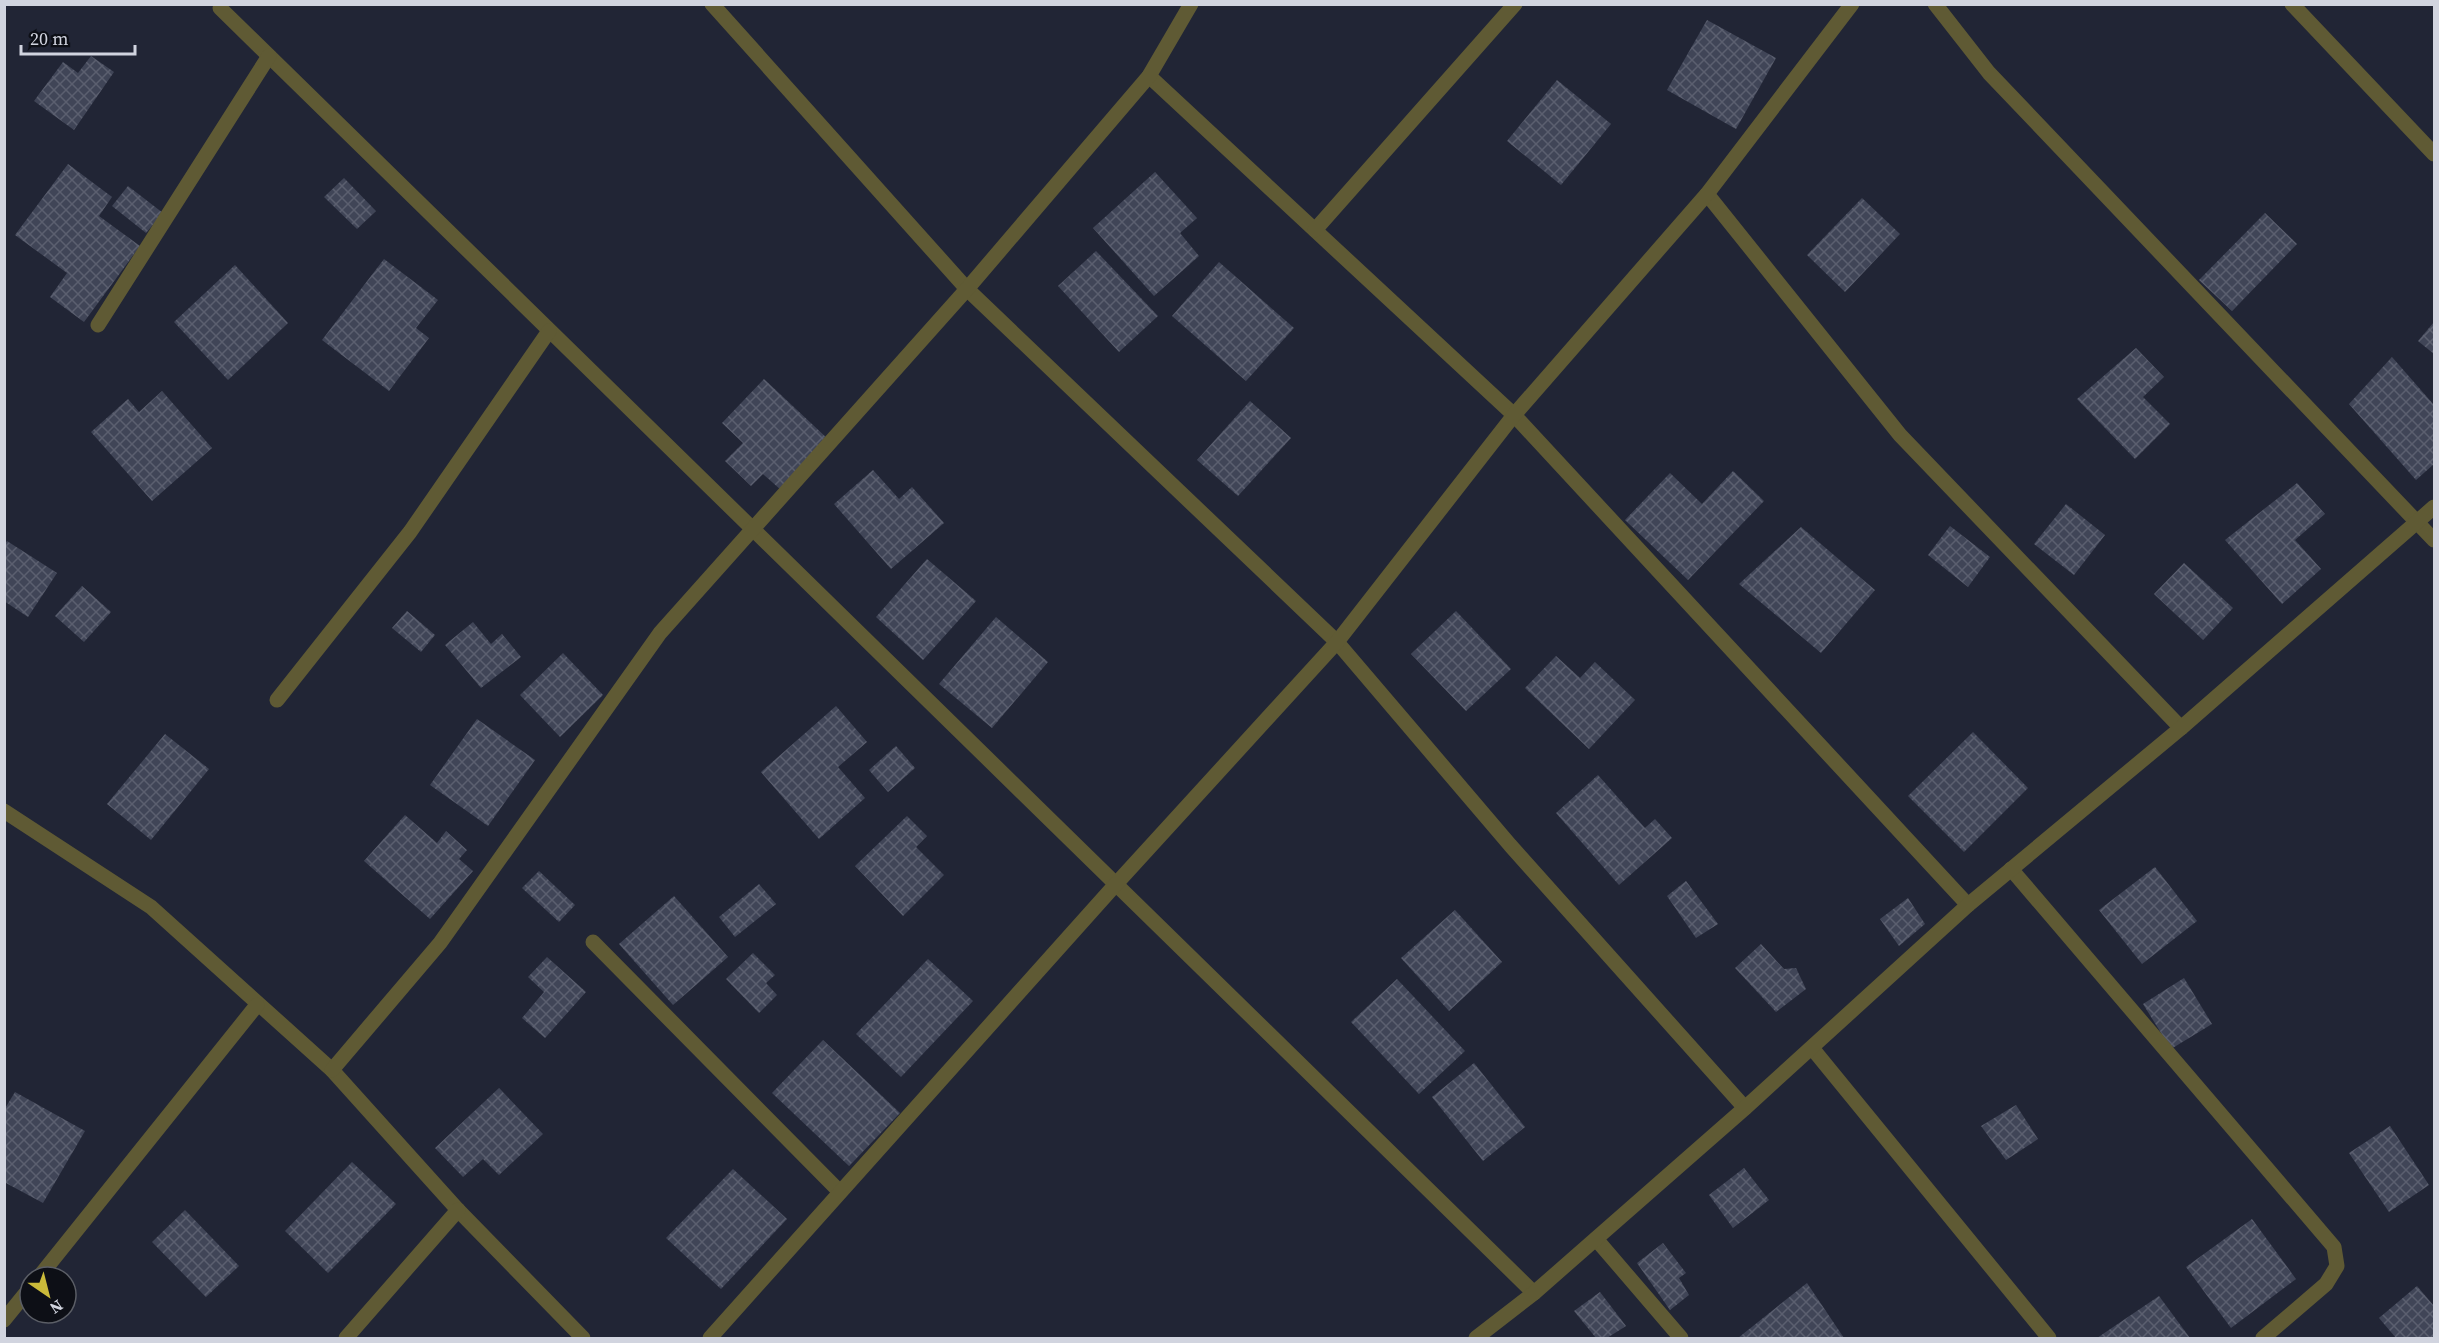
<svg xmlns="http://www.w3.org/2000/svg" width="2439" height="1343" font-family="'Source Serif 4',serif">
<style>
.building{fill:url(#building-cross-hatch)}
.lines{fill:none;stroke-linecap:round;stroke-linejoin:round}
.minor{stroke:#5f5a34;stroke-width:15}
</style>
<defs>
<pattern id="building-cross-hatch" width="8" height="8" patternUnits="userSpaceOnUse" patternTransform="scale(1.5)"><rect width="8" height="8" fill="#404557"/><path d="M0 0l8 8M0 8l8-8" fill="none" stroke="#5b5f6f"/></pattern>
</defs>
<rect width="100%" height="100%" fill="#212535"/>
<g class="building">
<path d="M 1707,20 L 1776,58 L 1736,129 L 1667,90 Z"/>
<path d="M 91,56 L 114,72 L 74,130 L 34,101 L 63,62 L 78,73 Z"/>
<path d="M 1557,80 L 1611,124 L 1561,185 L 1507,141 Z"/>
<path d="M 68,164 L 112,197 L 99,216 L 140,246 L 84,322 L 50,297 L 67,273 L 15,235 Z"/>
<path d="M 1155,172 L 1197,218 L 1180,233 L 1199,256 L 1154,296 L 1093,228 Z"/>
<path d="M 344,178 L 376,211 L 357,229 L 324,197 Z"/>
<path d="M 128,186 L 163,213 L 146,233 L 112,206 Z"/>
<path d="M 1862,198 L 1900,234 L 1845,292 L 1807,255 Z"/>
<path d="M 2265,213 L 2297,244 L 2232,311 L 2199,280 Z"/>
<path d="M 1096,251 L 1158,316 L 1119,352 L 1058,286 Z"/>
<path d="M 384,259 L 438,300 L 416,328 L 429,338 L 389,391 L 322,340 Z"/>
<path d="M 1219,262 L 1294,328 L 1246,381 L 1172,316 Z"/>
<path d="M 235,265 L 288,323 L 228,380 L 174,322 Z"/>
<path d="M 2434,322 L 2434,354 L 2418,341 Z"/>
<path d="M 2136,348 L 2164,377 L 2143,397 L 2170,424 L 2135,459 L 2077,399 Z"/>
<path d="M 2392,357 L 2434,405 L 2434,464 L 2416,480 L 2349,404 Z"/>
<path d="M 764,379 L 829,440 L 781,490 L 763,474 L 751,486 L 725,461 L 743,443 L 722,423 Z"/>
<path d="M 162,391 L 212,448 L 152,501 L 91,432 L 128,399 L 139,412 Z"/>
<path d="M 1250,401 L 1291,438 L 1238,496 L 1197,460 Z"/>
<path d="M 873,470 L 899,499 L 912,487 L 944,523 L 891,569 L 834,504 Z"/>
<path d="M 1733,471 L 1764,501 L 1688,580 L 1625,520 L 1670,473 L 1702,504 Z"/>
<path d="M 2297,483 L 2325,514 L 2295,540 L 2321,569 L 2282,604 L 2225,540 Z"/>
<path d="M 2066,504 L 2105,535 L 2074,575 L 2034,544 Z"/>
<path d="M 1950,526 L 1990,557 L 1968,587 L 1928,555 Z"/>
<path d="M 1801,527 L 1875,590 L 1821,653 L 1739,584 Z"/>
<path d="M 7,541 L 57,573 L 28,617 L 4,601 L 4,545 Z"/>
<path d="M 927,559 L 976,601 L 923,660 L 876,617 Z"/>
<path d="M 2184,563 L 2233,608 L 2203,640 L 2154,594 Z"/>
<path d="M 82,586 L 111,612 L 84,642 L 55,616 Z"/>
<path d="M 407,611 L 435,635 L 421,652 L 392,628 Z"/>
<path d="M 1456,611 L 1511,669 L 1466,711 L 1411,654 Z"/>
<path d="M 996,617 L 1048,662 L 992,728 L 939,684 Z"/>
<path d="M 473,622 L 491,644 L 502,634 L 521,657 L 481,688 L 445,645 Z"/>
<path d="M 563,653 L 603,695 L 560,737 L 520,695 Z"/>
<path d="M 1556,656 L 1580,678 L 1595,662 L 1635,700 L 1589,749 L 1525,688 Z"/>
<path d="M 836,706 L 867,742 L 838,767 L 865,798 L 819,839 L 761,772 Z"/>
<path d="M 477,719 L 535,760 L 488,826 L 430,785 Z"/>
<path d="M 1973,732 L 2028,788 L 1964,852 L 1908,796 Z"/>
<path d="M 165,734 L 209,769 L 151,840 L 107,804 Z"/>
<path d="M 896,746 L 915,768 L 888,792 L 869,770 Z"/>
<path d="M 1598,775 L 1645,828 L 1655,819 L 1672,838 L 1619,885 L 1556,813 Z"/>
<path d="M 405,815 L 437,843 L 446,831 L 467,850 L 459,859 L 473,871 L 430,919 L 364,861 Z"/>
<path d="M 907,816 L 927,836 L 916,847 L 944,875 L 903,916 L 855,866 Z"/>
<path d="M 2155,867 L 2197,921 L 2142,964 L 2099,910 Z"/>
<path d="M 539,871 L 575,905 L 559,922 L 522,888 Z"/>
<path d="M 1686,881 L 1718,924 L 1696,938 L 1667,896 Z"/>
<path d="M 759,884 L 776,904 L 735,937 L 719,917 Z"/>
<path d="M 674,896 L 728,957 L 673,1005 L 619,944 Z"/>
<path d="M 1908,898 L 1925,924 L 1899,946 L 1880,919 Z"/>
<path d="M 1455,910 L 1502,962 L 1449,1011 L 1401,958 Z"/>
<path d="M 1761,944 L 1784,969 L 1796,968 L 1806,989 L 1776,1012 L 1735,968 Z"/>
<path d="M 753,953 L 775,975 L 766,983 L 777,995 L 759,1013 L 726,979 Z"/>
<path d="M 547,957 L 586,992 L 545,1038 L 522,1018 L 544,992 L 528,977 Z"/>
<path d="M 928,959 L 973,1001 L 901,1077 L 856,1034 Z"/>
<path d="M 2184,978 L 2212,1024 L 2171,1049 L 2143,1004 Z"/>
<path d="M 1397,979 L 1465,1051 L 1419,1094 L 1351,1022 Z"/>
<path d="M 823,1040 L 900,1113 L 849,1166 L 772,1093 Z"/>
<path d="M 1474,1063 L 1525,1127 L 1483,1161 L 1432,1097 Z"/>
<path d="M 499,1088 L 543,1134 L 499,1175 L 483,1159 L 463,1177 L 435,1148 Z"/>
<path d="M 15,1092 L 85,1131 L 43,1203 L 4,1182 L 4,1110 Z"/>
<path d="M 2016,1105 L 2038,1139 L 2006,1160 L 1981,1126 Z"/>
<path d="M 2390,1126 L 2429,1185 L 2389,1212 L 2349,1153 Z"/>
<path d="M 352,1162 L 396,1204 L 328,1273 L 285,1231 Z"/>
<path d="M 1744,1168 L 1769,1200 L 1733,1228 L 1709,1195 Z"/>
<path d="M 733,1169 L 787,1219 L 721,1289 L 666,1238 Z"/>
<path d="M 185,1210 L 239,1266 L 206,1297 L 152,1242 Z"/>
<path d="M 2252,1219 L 2296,1279 L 2231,1328 L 2186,1267 Z"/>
<path d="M 1663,1243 L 1686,1273 L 1679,1278 L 1689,1295 L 1670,1310 L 1637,1263 Z"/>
<path d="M 1807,1283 L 1844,1338 L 1738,1338 Z"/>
<path d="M 2417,1286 L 2434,1306 L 2434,1338 L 2396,1338 L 2379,1318 Z"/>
<path d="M 1600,1292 L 1626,1326 L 1607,1338 L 1596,1338 L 1574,1311 Z"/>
<path d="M 2159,1296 L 2190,1338 L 2097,1338 Z"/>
</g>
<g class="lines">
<g class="minor">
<path d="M 712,4 L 967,289 L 1337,642 L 1510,845 L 1745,1108"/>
<path d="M 1935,4 L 1989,73 L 2434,540"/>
<path d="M 2292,4 L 2434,154"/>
<path d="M 220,8 L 1534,1293"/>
<path d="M 1149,76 L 1514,415 L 1968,905"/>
<path d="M 1707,194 L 1900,435 L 2181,728"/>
<path d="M 1315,230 L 1515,4"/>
<path d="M 98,325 L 269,56"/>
<path d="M 277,700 L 410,532 L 549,331"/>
<path d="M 4,811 L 151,907 L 332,1070 L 458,1210 L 583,1338"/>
<path d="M 2011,869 L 2334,1247 L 2337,1266 L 2326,1284 L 2263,1338"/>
<path d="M 593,942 L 840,1192"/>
<path d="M 1812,1048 L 2049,1338"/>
<path d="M 332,1070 L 440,943 L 660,633 L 967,289 L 1149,76 L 1191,4"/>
<path d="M 1596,1239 L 1681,1338"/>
<path d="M 39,1277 L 257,1005"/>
<path d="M 4,1320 L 30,1288"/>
<path d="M 346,1338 L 458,1210"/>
<path d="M 710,1338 L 1116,884 L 1337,642 L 1514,415 L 1707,194 L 1852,4"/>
<path d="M 1476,1338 L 1534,1293 L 1745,1108 L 1968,905 L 2181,728 L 2434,507"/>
</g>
</g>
<rect width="2439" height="1343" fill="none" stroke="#d1d4df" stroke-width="12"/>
<g transform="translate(48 1295) rotate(145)"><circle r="28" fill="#0d0f16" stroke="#5b5e66" stroke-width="1.5"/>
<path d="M0-4.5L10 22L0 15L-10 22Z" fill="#caba3a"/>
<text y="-9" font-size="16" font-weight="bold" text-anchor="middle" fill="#d1d4df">N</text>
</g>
<path d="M21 45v9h114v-9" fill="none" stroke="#d1d4df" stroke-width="3"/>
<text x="30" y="45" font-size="18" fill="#d1d4df" stroke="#0d0f16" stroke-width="4.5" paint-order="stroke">20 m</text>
</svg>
